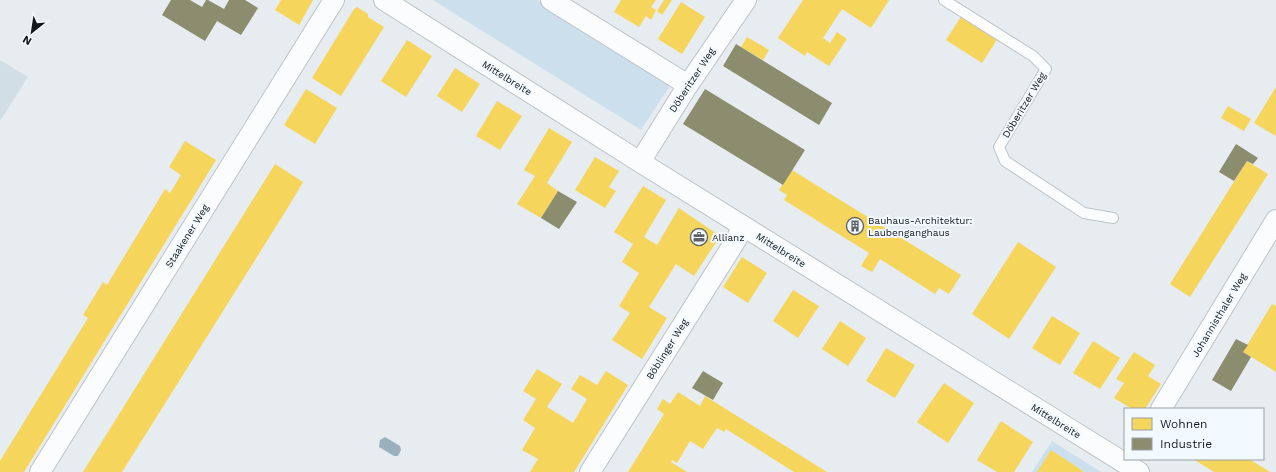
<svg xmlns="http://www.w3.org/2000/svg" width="1276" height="472" font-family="'Work Sans',sans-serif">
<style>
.built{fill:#d2dee6}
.green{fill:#ccdfec}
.water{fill:#9ab0be}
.homes{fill:#f6d55c}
.industry{fill:#8c8c6e}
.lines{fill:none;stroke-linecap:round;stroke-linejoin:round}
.service-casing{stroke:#bec3c6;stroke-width:12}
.minor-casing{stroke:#bec3c6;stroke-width:22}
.service{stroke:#fbfcfd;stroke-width:10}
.minor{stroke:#fbfcfd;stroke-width:20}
.labels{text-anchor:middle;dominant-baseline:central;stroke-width:4;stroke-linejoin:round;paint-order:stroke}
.street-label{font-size:10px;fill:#14181a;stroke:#f2faff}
.poi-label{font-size:10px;fill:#14181a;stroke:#f2faff;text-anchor:start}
</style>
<rect width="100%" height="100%" fill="#e6ecf0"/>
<path class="built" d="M 0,60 L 28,77 L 0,121 Z"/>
<g class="green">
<path d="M 433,0 L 538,0 L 671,84 L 641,130 Z"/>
<path d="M 1052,441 L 1101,472 L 1032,472 Z"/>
</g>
<path class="water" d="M 385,437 L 400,446 L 401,450 L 398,456 L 394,456 L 379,447 L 380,440 Z"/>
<g class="homes">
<path d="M 281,0 L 313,0 L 299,25 L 275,10 Z"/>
<path d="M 621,0 L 656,0 L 651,7 L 656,10 L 651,20 L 646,16 L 639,27 L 614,12 Z"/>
<path d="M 664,0 L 672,0 L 662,15 L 657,11 Z"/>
<path d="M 803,0 L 889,0 L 871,28 L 842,9 L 823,38 L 830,43 L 837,32 L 847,39 L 829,66 L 807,52 L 805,56 L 778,38 Z"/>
<path d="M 681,2 L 705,17 L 682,54 L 658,39 Z"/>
<path d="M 357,7 L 368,14 L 368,17 L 384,27 L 341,96 L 312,78 L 354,9 Z"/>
<path d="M 962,15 L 998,38 L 982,63 L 946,40 Z"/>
<path d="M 747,37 L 769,50 L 763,60 L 741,47 Z"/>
<path d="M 407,40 L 432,56 L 406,97 L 381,81 Z"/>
<path d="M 455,68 L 480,84 L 462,112 L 437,96 Z"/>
<path d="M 1276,87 L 1276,136 L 1254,123 Z"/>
<path d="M 306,89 L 337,108 L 315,144 L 284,125 Z"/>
<path d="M 497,101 L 522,116 L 500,150 L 476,136 Z"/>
<path d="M 1228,106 L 1251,119 L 1244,131 L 1221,118 Z"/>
<path d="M 549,128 L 572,142 L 547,183 L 558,191 L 541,218 L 517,204 L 535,176 L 524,170 Z"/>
<path d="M 185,141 L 216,160 L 24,472 L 0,472 L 0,461 L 88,318 L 83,315 L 103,282 L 107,285 L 165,189 L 170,193 L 181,175 L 169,167 Z"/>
<path d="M 595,157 L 619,171 L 609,187 L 616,191 L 605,208 L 575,190 Z"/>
<path d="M 1247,161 L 1268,174 L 1190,297 L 1170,284 Z"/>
<path d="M 275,164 L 303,182 L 287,209 L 122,472 L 83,472 Z"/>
<path d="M 792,170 L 961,275 L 949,294 L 939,288 L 935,294 L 880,259 L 872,272 L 861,266 L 869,253 L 784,200 L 787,195 L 779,190 Z"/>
<path d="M 643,186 L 666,200 L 644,237 L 657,245 L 679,208 L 720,236 L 694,276 L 676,264 L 649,307 L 667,318 L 642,359 L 612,340 L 630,313 L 619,306 L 639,273 L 622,262 L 633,244 L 614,232 Z"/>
<path d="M 1018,242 L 1056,267 L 1009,339 L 972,314 Z"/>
<path d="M 742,257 L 767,273 L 748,303 L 723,287 Z"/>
<path d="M 793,290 L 819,306 L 798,338 L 773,321 Z"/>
<path d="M 1272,304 L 1276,306 L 1276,372 L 1243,352 Z"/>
<path d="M 1052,316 L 1080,333 L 1060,365 L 1032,348 Z"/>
<path d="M 840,321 L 866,338 L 848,366 L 822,349 Z"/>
<path d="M 1093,341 L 1120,358 L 1100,389 L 1073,373 Z"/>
<path d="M 886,348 L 915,365 L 895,398 L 866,381 Z"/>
<path d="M 1134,352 L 1155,365 L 1148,376 L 1161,384 L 1145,409 L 1132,409 L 1114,398 L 1124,383 L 1116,379 Z"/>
<path d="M 537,369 L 562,384 L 547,407 L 573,423 L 587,399 L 571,389 L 580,375 L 597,385 L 606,371 L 628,385 L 574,472 L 530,472 L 538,459 L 522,450 L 535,428 L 523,420 L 536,399 L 523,391 Z"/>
<path d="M 944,383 L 974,403 L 948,443 L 917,422 Z"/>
<path d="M 678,392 L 700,406 L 705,396 L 827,472 L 794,472 L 726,429 L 724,432 L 717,428 L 703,449 L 690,441 L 677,463 L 672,460 L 671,462 L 687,472 L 628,472 L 664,414 L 657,409 L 663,399 L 670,404 Z"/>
<path d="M 1001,421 L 1033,442 L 1014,472 L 997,472 L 977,460 Z"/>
<path d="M 1051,450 L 1083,471 L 1082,472 L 1037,472 Z"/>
<path d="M 1193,459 L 1249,459 L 1270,472 L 1214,472 Z"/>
</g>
<g class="industry">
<path d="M 171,0 L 190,0 L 202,7 L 206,0 L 208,0 L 224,9 L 229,0 L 245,0 L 258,8 L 241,35 L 217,21 L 205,41 L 162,15 Z"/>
<path d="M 736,44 L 832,103 L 819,125 L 723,66 Z"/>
<path d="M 705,89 L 805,150 L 783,185 L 683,124 Z"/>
<path d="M 1236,144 L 1258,158 L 1253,164 L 1247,161 L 1234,181 L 1219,172 Z"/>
<path d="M 558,191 L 577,202 L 559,229 L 541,218 Z"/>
<path d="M 1236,339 L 1248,345 L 1243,352 L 1251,357 L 1231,391 L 1212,380 Z"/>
<path d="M 703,371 L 723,383 L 713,400 L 692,388 Z"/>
</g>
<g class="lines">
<g class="service-casing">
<path id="service" d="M 944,0 L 1033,56 L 1046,69 L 999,147 L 1005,161 L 1084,213 L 1113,218"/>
</g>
<g class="minor-casing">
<g id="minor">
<path d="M 384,0 L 640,162 L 1139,472"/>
<path d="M 551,0 L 688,85"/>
<path d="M 640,162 L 688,85 L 746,0"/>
<path d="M 1161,409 L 1276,220"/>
<path d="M 40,472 L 334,0"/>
<path d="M 590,472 L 736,240 L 743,226"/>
</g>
</g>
<use href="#service" class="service"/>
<use href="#minor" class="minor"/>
</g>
<defs>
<g id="building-ring" transform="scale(0.9)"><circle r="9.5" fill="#f2faff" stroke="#5e6265" stroke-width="1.5"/><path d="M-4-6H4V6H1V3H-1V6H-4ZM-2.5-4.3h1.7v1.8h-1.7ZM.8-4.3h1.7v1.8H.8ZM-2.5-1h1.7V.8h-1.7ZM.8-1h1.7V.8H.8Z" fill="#5e6265"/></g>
<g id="office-ring" transform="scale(0.9)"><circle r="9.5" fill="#f2faff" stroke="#5e6265" stroke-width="1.5"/><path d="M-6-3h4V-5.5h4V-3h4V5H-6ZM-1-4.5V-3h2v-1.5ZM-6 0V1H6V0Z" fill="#5e6265"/></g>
</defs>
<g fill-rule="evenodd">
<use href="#building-ring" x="855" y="226"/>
<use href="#office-ring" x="699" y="237"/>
</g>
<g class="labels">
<g class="street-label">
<text transform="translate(507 78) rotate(32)">Mittelbreite</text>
<text transform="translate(692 80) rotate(-57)">Döberitzer Weg</text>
<text transform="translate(1024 105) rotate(-59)">Döberitzer Weg</text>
<text transform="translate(187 236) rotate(-58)">Staakener Weg</text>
<text transform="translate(781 250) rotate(32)">Mittelbreite</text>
<text transform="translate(1219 315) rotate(-59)">Johannisthaler Weg</text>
<text transform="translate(667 349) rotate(-58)">Böblinger Weg</text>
<text transform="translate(1056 421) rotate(32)">Mittelbreite</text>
</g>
<g class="poi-label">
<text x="868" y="220">Bauhaus-Architektur:<tspan x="868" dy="12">Laubenganghaus</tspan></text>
<text x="712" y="237">Allianz</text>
</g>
</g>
<rect x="1124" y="408" width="140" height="52" fill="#f2faff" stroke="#99a0a3"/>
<rect x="1132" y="418" width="20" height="12" fill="#f6d55c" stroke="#99a0a3"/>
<text x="1160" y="428" font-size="12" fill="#14181a">Wohnen</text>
<rect x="1132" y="438" width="20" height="12" fill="#8c8c6e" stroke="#99a0a3"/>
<text x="1160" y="448" font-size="12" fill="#14181a">Industrie</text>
<g transform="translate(32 32) rotate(210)" stroke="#f2faff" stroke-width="3" paint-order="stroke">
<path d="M0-3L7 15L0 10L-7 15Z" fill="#14181a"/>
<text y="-6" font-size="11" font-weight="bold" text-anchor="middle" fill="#14181a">N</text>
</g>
</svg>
